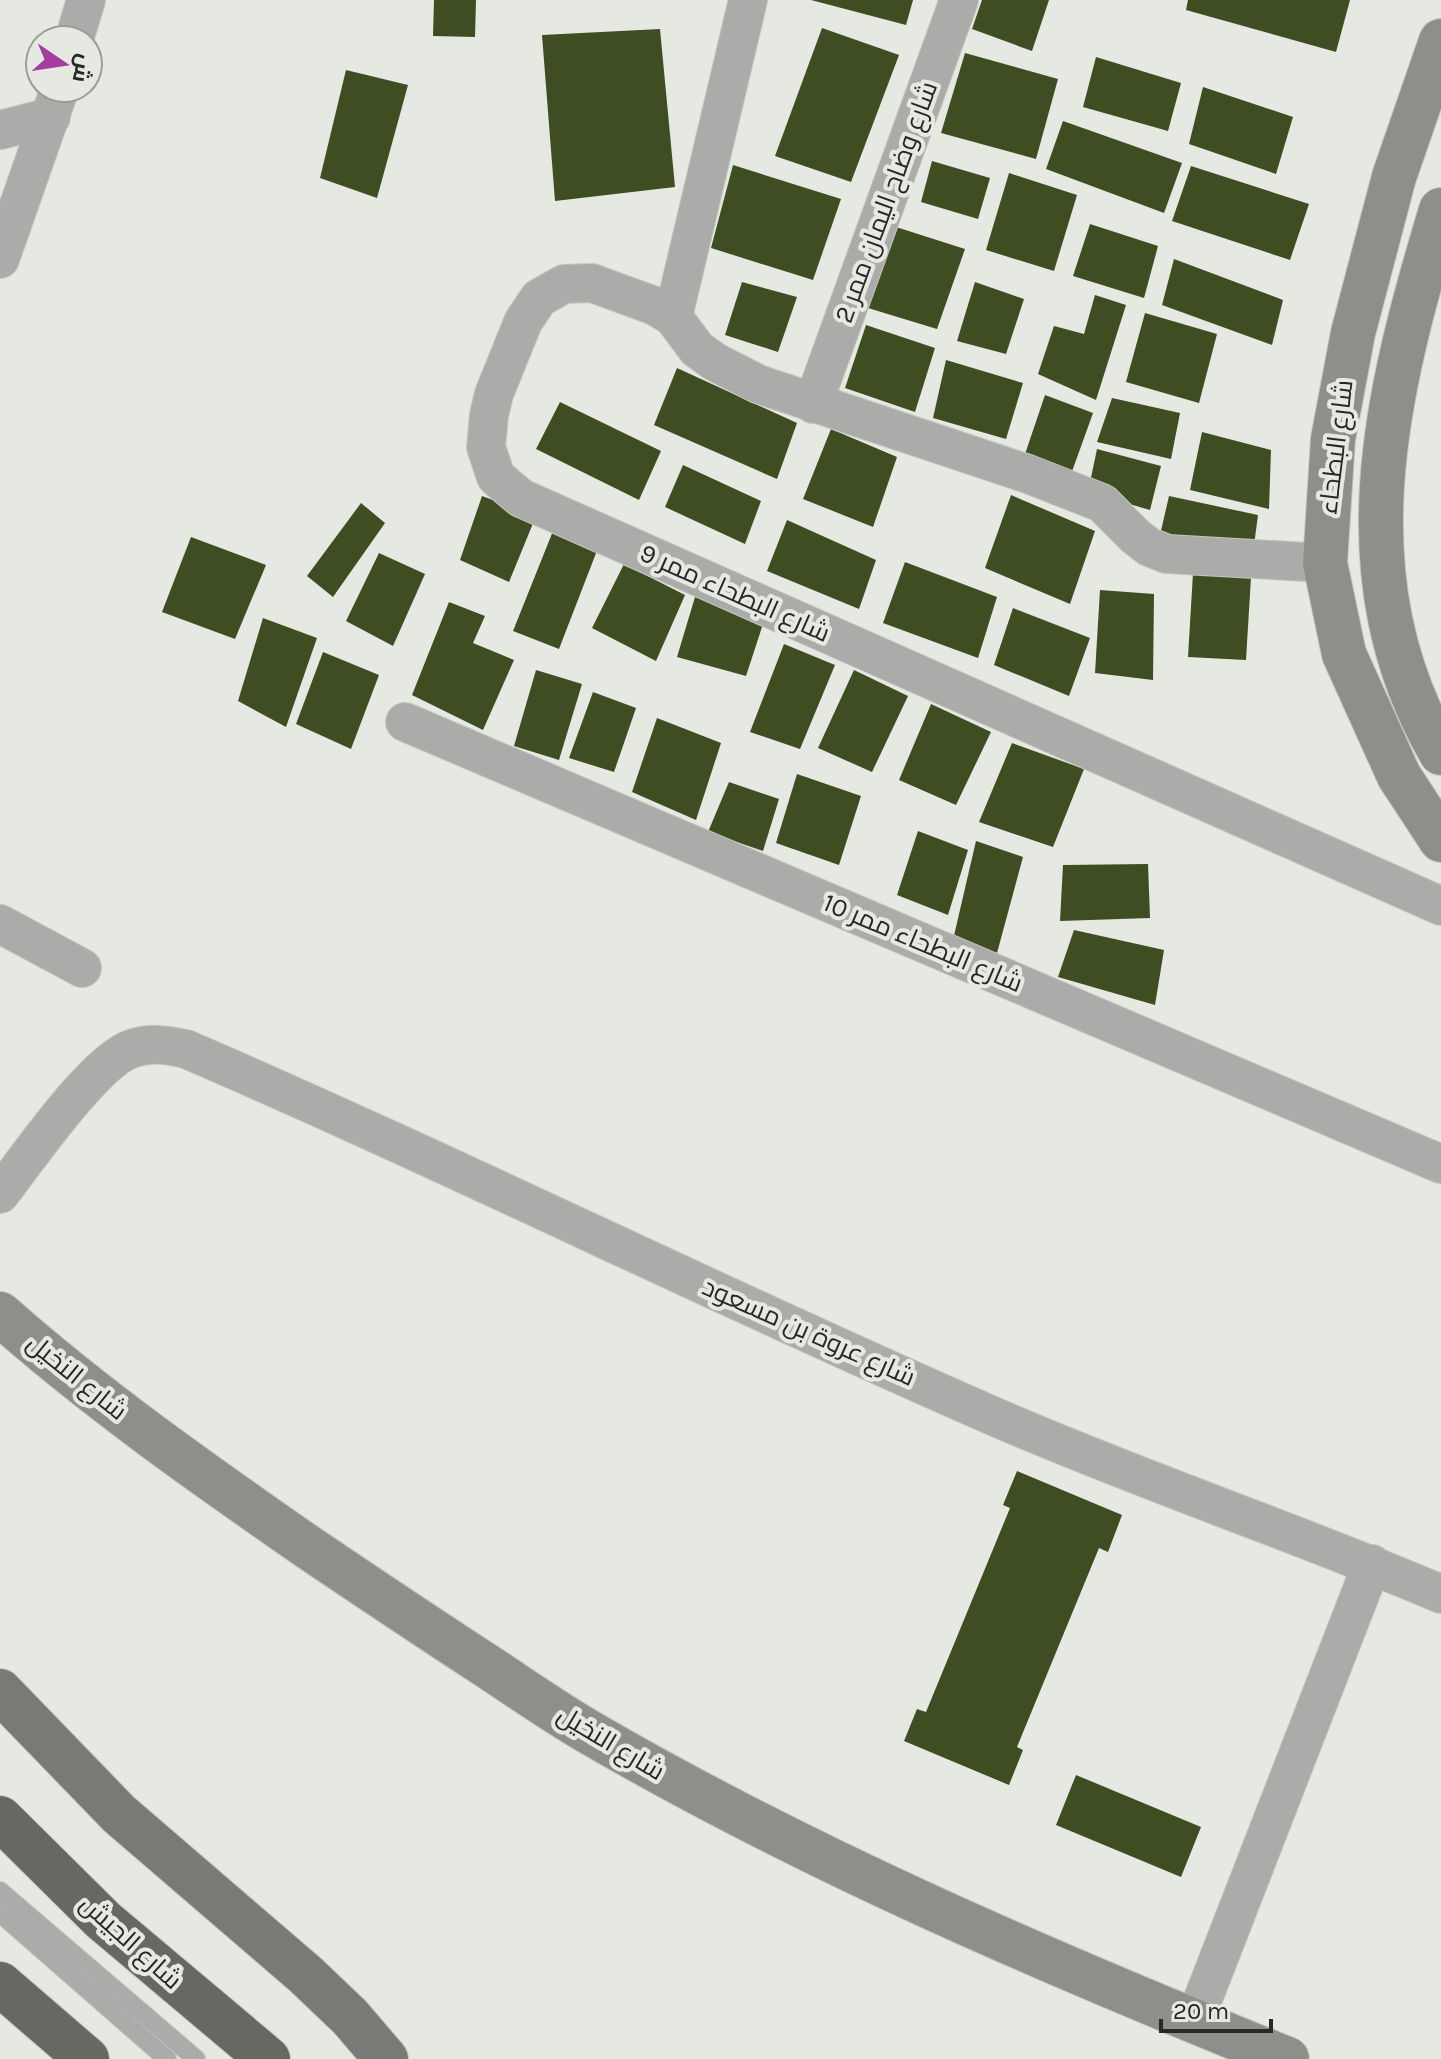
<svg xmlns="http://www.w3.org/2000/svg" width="1441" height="2059" font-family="Karla,Cairo,sans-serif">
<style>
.building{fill:#3f4d23}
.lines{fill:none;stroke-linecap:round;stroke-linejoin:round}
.lane-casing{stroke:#c4c6c0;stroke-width:20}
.street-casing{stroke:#c4c6c0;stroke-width:40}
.secondary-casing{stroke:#c4c6c0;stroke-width:46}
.primary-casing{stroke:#c4c6c0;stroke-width:46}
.highway-casing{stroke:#c4c6c0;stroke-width:46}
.lane{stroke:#abaca9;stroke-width:18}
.street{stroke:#abaca9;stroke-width:38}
.secondary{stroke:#8d8f8a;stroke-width:44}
.primary{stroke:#787a75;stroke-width:44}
.highway{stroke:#666862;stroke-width:44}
.labels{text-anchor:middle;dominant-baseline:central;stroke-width:8;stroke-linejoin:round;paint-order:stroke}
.street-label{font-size:26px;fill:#282926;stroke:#e6e9e2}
</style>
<rect width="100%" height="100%" fill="#e6e9e2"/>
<g class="building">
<path d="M 434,0 L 476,0 L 475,37 L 433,36 Z"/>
<path d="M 811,0 L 913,0 L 906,25 Z"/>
<path d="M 982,0 L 1049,0 L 1032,51 L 972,29 Z"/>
<path d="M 1188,0 L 1350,0 L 1336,52 L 1186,10 Z"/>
<path d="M 822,28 L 899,55 L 851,182 L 775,156 Z"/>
<path d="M 660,29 L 675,187 L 555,201 L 542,35 Z"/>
<path d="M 965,53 L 1058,79 L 1036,159 L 941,133 Z"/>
<path d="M 1096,57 L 1181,83 L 1168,131 L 1083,107 Z"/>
<path d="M 346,70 L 408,85 L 377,198 L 320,178 Z"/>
<path d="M 1203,87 L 1293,117 L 1276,174 L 1189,144 Z"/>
<path d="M 1063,121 L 1182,163 L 1164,213 L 1046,169 Z"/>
<path d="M 932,161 L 990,178 L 978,219 L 921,202 Z"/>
<path d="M 733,165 L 841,199 L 813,280 L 711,248 Z"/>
<path d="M 1191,166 L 1309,204 L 1290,260 L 1172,221 Z"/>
<path d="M 1009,173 L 1077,195 L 1054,271 L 986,250 Z"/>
<path d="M 1090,224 L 1158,246 L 1144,298 L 1073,276 Z"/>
<path d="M 896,227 L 965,249 L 937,329 L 868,308 Z"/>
<path d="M 1174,259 L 1283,300 L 1272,345 L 1162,305 Z"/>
<path d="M 742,282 L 797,297 L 778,352 L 725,335 Z"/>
<path d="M 975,282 L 1024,299 L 1006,354 L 957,341 Z"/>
<path d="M 1095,295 L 1126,305 L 1096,400 L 1038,374 L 1054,326 L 1084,334 Z"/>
<path d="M 1145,313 L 1217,334 L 1199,403 L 1126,382 Z"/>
<path d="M 866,325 L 935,348 L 915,412 L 845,388 Z"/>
<path d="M 946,360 L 1023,383 L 1006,439 L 933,418 Z"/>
<path d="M 677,368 L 797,423 L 777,479 L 654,425 Z"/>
<path d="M 1045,395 L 1093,413 L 1070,477 L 1023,460 Z"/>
<path d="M 1112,398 L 1180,413 L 1171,459 L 1097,442 Z"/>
<path d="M 560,402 L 661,451 L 639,500 L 536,449 Z"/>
<path d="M 831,429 L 897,457 L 873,527 L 803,499 Z"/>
<path d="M 1202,432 L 1271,450 L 1269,509 L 1190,490 Z"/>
<path d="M 1097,449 L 1161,466 L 1150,510 L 1088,492 Z"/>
<path d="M 683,465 L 761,501 L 745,544 L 665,507 Z"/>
<path d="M 1011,495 L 1095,531 L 1070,604 L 985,568 Z"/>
<path d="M 482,496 L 536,516 L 509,582 L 460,560 Z"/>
<path d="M 1169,496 L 1258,515 L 1253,553 L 1160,535 Z"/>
<path d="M 361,503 L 385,523 L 333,597 L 307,576 Z"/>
<path d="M 787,520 L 876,560 L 859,609 L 767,571 Z"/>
<path d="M 553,531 L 598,548 L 559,649 L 513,631 Z"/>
<path d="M 191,537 L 266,565 L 235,639 L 162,612 Z"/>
<path d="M 379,553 L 425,574 L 393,646 L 346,621 Z"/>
<path d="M 905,562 L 997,597 L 978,658 L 883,623 Z"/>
<path d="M 624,564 L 685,595 L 656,661 L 592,628 Z"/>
<path d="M 1193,573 L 1251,577 L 1246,660 L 1188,657 Z"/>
<path d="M 1100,590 L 1154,594 L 1153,680 L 1095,673 Z"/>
<path d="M 695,597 L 765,618 L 746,676 L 677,657 Z"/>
<path d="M 449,602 L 485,616 L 473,643 L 514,660 L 483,730 L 412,695 Z"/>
<path d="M 1013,608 L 1090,638 L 1069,696 L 994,665 Z"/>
<path d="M 263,618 L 317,638 L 286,727 L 238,701 Z"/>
<path d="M 784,644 L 835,665 L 800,749 L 750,732 Z"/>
<path d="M 323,652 L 379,675 L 351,749 L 296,724 Z"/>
<path d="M 536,670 L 582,684 L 559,760 L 514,746 Z"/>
<path d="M 854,670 L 908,696 L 872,772 L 818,748 Z"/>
<path d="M 593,692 L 636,708 L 614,772 L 569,758 Z"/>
<path d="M 931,704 L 991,732 L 956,805 L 899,780 Z"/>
<path d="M 657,718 L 721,743 L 696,820 L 632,792 Z"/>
<path d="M 1012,743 L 1084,769 L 1053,847 L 979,822 Z"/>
<path d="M 797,774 L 861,796 L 839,865 L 776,843 Z"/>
<path d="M 729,782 L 779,799 L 763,851 L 708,832 Z"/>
<path d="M 918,831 L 968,850 L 948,915 L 897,895 Z"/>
<path d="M 976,841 L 1023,857 L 997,953 L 953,940 Z"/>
<path d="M 1148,864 L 1150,918 L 1060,921 L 1063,865 Z"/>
<path d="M 1074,930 L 1164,950 L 1155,1005 L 1058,977 Z"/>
<path d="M 1017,1471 L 1122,1515 L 1108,1552 L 1099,1548 L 1017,1747 L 1023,1750 L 1009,1785 L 904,1741 L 917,1709 L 926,1712 L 1010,1508 L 1003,1505 Z"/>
<path d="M 1076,1775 L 1201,1827 L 1181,1877 L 1056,1825 Z"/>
</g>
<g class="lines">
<g class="lane-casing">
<g id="lane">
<path d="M 0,1891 L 196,2059"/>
<path d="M 0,1913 L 167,2059"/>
</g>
</g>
<g class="street-casing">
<g id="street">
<path d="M 74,40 L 86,0"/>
<path d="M 0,130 L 51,117"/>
<path d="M 0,259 L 60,88"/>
<path d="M 673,317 L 748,0"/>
<path d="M 813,404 L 959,0"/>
<path d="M 1325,563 L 1167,554 L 1149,547 L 1135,536 L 1102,503 L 1028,474 L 758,384 L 715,362 L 697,349 L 673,317 L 655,306 L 592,283 L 564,284 L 539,298 L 523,322 L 494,394 L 489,415 L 486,447 L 496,477 L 521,498 L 1441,906"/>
<path d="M 405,722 L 1441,1164"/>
<path d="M 0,924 L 82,968"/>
<path d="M 0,1194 C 27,1159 94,1062 131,1049 C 151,1042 166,1045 186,1049 C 459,1167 726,1300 1000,1419 C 1145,1482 1295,1532 1441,1594"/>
<path d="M 1194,2022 L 1372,1564"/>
</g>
</g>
<g class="secondary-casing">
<g id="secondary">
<path d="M 1441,41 L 1394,177 L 1353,333 L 1333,439 L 1325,563 L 1344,654 L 1399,776 L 1441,840"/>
<path d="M 1441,210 C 1386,393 1339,577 1441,753"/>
<path d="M 0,1314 C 96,1399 200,1472 305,1545 C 367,1587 430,1629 493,1670 C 526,1692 559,1715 594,1735 C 815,1863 1050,1963 1287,2059"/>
</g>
</g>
<g class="primary-casing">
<path id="primary" d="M 0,1691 L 119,1814 L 306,1975 L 350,2017 L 386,2059"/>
</g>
<g class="highway-casing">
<g id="highway">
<path d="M 0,1818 L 103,1920 L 268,2059"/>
<path d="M 0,1984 L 87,2059"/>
</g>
</g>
<use href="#lane" class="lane"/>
<use href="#street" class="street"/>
<use href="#secondary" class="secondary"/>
<use href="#primary" class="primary"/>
<use href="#highway" class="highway"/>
</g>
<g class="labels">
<g class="street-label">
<text transform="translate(886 202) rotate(-70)">شارع وضاح اليمان ممر 2</text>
<text transform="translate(1336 447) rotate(-83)">شارع البطحاء</text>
<text transform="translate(735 593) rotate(24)">شارع البطحاء ممر 9</text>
<text transform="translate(923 943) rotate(23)">شارع البطحاء ممر 10</text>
<text transform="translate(809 1332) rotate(24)">شارع عروة بن مسعود</text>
<text transform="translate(77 1377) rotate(39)">شارع النخيل</text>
<text transform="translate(611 1743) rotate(31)">شارع النخيل</text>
<text transform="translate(131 1942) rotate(42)">شارع الجيش</text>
</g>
</g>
<g transform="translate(64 64) rotate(103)"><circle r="38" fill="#e6e9e2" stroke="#9a9c97" stroke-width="2"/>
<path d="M0-6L14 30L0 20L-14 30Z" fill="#a43da0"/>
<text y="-12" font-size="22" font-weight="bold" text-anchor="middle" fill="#282926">ش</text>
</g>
<path d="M1161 2019v12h110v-12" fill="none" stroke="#282926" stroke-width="4"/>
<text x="1173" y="2019" font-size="24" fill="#282926" stroke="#e6e9e2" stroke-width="6" paint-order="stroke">20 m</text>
</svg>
